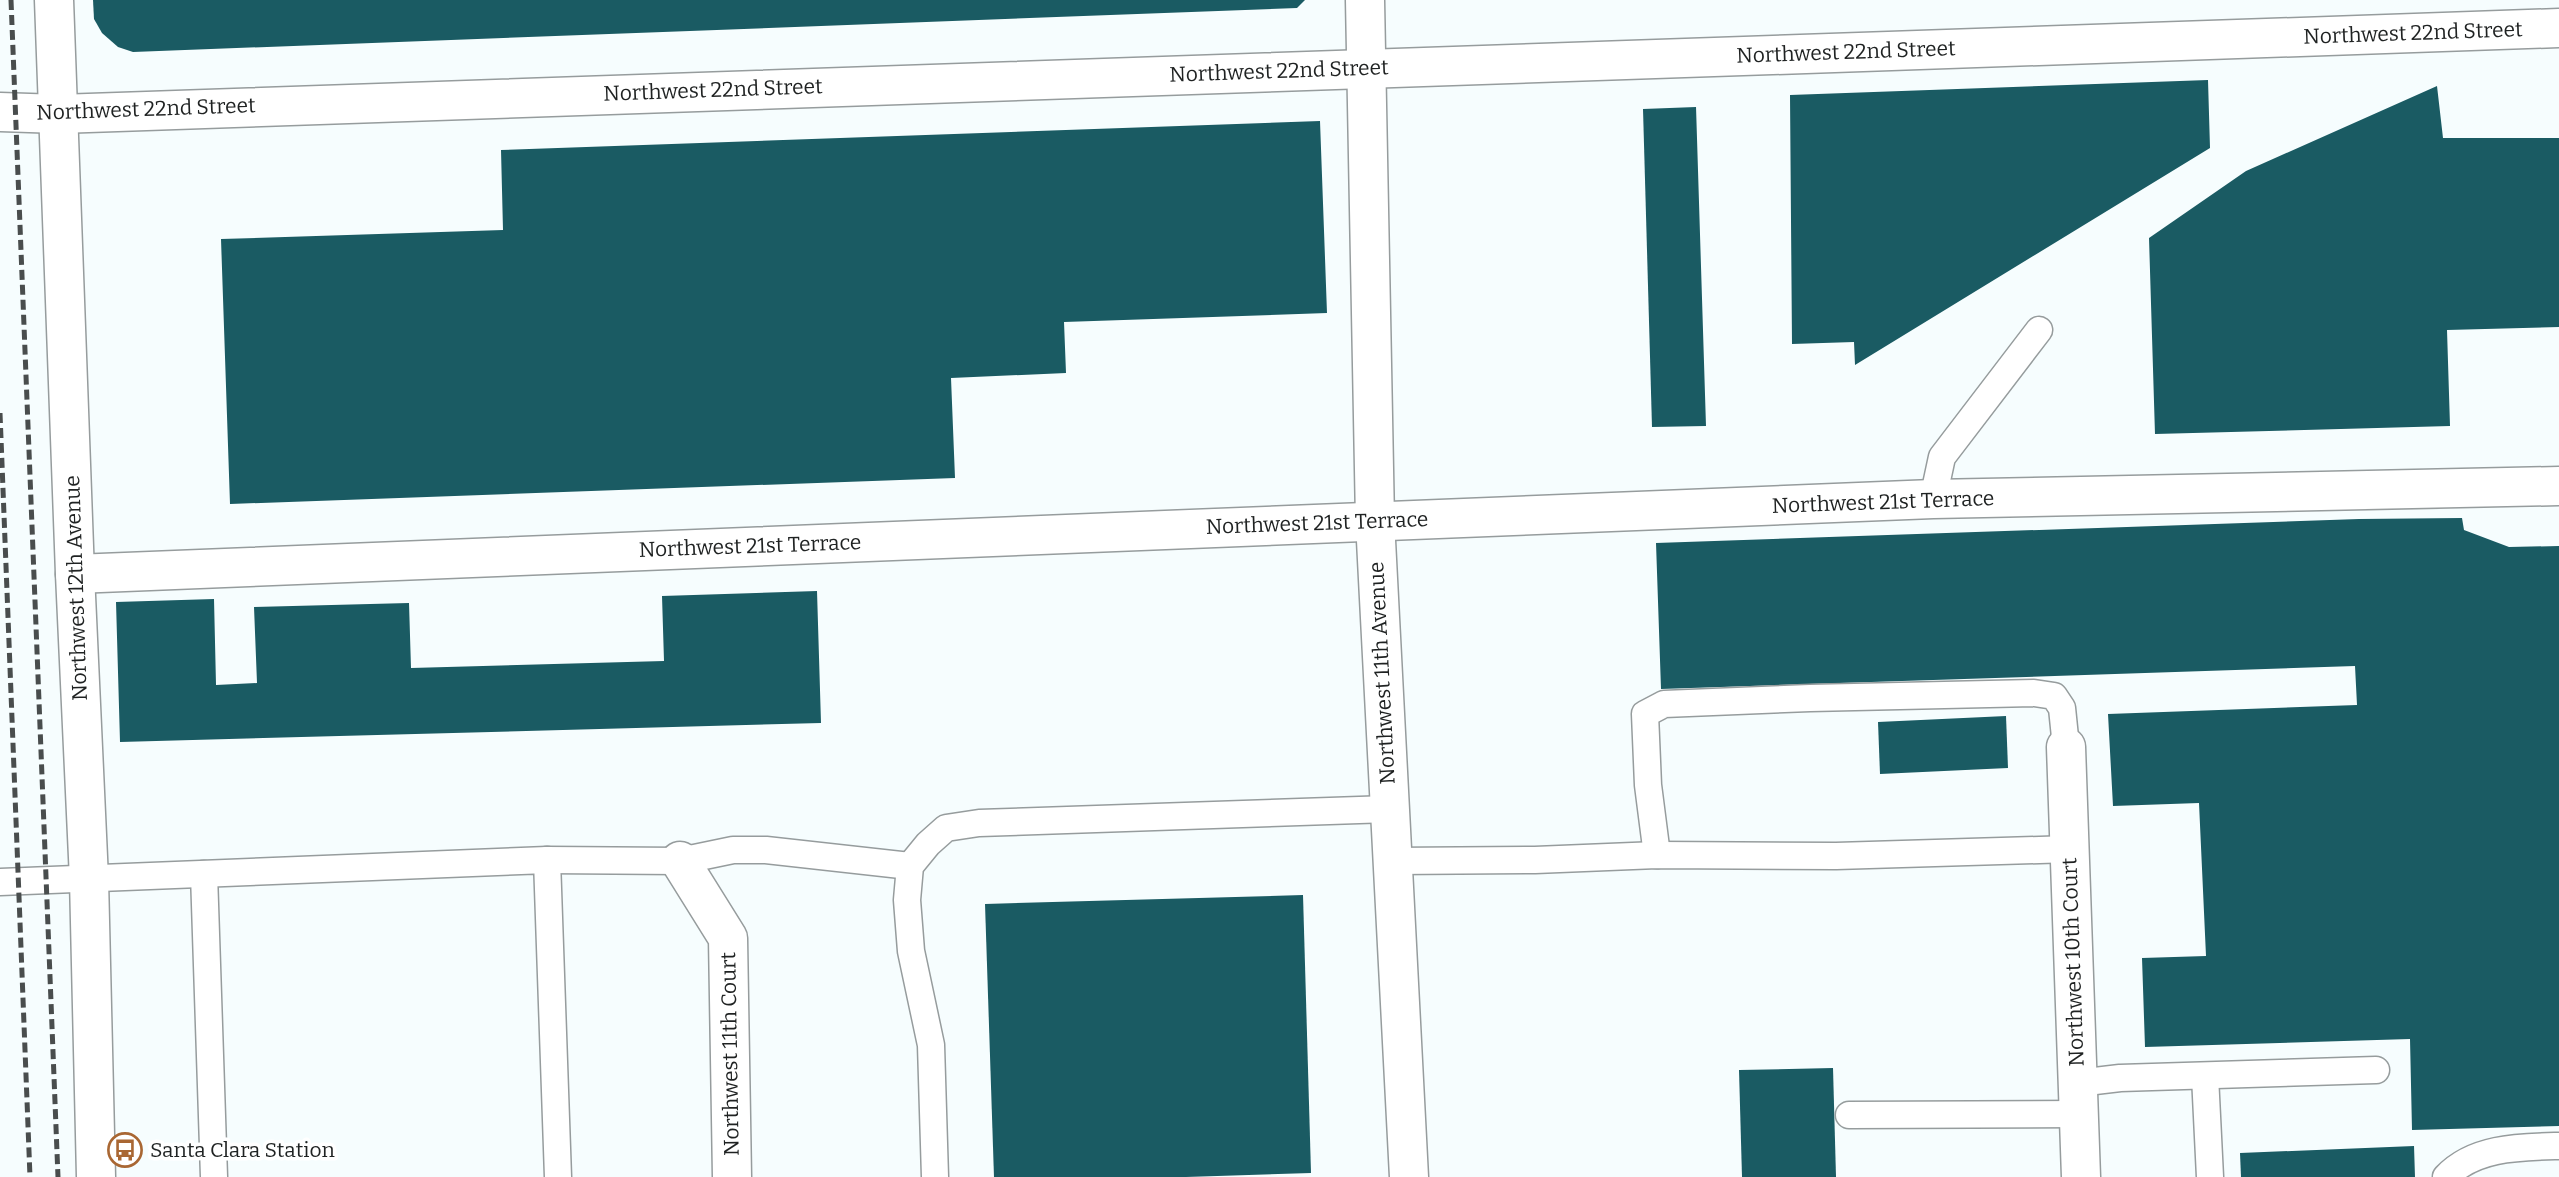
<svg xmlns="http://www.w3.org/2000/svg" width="2559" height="1177" font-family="Bitter,serif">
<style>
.building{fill:#1a5b63}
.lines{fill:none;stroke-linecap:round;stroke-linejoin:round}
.lane-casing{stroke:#969c9d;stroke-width:29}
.street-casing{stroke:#969c9d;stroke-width:41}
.secondary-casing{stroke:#969c9d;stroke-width:41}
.lane{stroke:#fff;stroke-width:26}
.street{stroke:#fff;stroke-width:38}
.secondary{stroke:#fff;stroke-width:38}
.rail{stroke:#494d4d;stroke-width:5;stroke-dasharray:10 5;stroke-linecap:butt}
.labels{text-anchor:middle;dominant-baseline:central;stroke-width:7;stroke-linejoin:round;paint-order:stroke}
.street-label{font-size:21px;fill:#1f2222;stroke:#fff}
.poi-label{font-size:21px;fill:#1f2222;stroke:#fff;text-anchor:start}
</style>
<rect width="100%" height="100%" fill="#f6fdfe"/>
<g class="building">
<path d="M 93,0 L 1305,0 L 1297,8 L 133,52 L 118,47 L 102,33 L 94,19 Z"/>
<path d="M 2208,80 L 2210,148 L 1855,365 L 1854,342 L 1792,344 L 1790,95 Z"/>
<path d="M 2437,86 L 2443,138 L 2559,138 L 2559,327 L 2447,330 L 2450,426 L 2155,434 L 2149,238 L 2246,171 Z"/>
<path d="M 1696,107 L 1706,426 L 1652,427 L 1643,109 Z"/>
<path d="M 1320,121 L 1327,313 L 1064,322 L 1066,373 L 951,378 L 955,478 L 230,504 L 221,239 L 503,230 L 501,150 Z"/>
<path d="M 2462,518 L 2464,530 L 2509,547 L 2559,546 L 2559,1126 L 2412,1130 L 2410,1039 L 2145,1047 L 2142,958 L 2206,956 L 2199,803 L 2113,806 L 2108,714 L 2357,705 L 2355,666 L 1661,689 L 1656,543 L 2359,519 Z"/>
<path d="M 817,591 L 821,723 L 120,742 L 116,602 L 214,599 L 216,685 L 257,683 L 254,607 L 409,603 L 411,668 L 664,661 L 662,596 Z"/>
<path d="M 2006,716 L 2008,768 L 1880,774 L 1878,722 Z"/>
<path d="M 1303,895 L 1311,1173 L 1186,1177 L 994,1177 L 985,904 Z"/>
<path d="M 1833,1068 L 1836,1177 L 1742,1177 L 1739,1070 Z"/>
<path d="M 2414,1146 L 2415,1177 L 2241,1177 L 2240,1153 Z"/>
</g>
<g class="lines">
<g class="lane-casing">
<g id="lane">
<path d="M 1933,499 L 1942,457 L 2039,330"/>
<path d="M 1657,855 L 1648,785 L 1645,714 L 1664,704 L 1810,698 L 2034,693 L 2054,696 L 2062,708 L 2066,747"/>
<path d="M 547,860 L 680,861 L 733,850 L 766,850 L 910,866"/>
<path d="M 1392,861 L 1535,860 L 1657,855 L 1836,856 L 2070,849"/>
<path d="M 204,874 L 214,1177"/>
<path d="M 0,882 L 547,860 L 558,1177"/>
<path d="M 2205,1076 L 2210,1177"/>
<path d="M 2078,1083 L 2120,1078 L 2376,1070"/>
<path d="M 1849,1115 L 2079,1114"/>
<path d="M 935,1177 L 931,1045 L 911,951 L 907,900 L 910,866 L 928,844 L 946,828 L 979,823 L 1389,809"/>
<path d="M 2446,1177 C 2474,1147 2520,1147 2559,1146"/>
</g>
</g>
<g class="street-casing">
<g id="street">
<path d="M 1365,0 L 1375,521 L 1409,1177"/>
<path d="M 0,112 L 59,114 L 2559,28"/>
<path d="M 75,574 L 1933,499 L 2559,486"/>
<path d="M 2066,747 L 2081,1177"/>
<path d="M 680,861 L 728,938 L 732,1177"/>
</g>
</g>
<g class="secondary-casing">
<path id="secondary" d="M 54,0 L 75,574 L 89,879 L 96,1177"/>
</g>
<use href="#lane" class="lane"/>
<use href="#street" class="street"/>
<use href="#secondary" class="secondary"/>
<g class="rail">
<path d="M 11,0 L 58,1177"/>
<path d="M 0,413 L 30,1177"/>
</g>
</g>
<defs>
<g id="bus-ring" transform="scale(1.75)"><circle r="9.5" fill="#fff" stroke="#a96733" stroke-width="1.5"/><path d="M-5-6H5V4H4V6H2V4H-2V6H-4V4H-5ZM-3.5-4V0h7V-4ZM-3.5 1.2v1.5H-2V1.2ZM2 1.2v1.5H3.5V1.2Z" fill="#a96733"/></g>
</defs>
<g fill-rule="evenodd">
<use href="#bus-ring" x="125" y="1150"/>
</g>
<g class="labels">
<g class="street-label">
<text transform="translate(2413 33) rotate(-2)">Northwest 22nd Street</text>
<text transform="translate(1846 52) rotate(-2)">Northwest 22nd Street</text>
<text transform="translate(1279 71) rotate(-2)">Northwest 22nd Street</text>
<text transform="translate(713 90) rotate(-2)">Northwest 22nd Street</text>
<text transform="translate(146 109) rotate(-2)">Northwest 22nd Street</text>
<text transform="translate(1883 502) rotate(-2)">Northwest 21st Terrace</text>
<text transform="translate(1317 523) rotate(-2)">Northwest 21st Terrace</text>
<text transform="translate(750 546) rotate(-2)">Northwest 21st Terrace</text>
<text transform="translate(76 588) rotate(-92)">Northwest 12th Avenue</text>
<text transform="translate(1382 673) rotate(-93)">Northwest 11th Avenue</text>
<text transform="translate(2073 962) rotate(-92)">Northwest 10th Court</text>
<text transform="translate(730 1054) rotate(-91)">Northwest 11th Court</text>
</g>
<g class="poi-label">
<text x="150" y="1150">Santa Clara Station</text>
</g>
</g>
</svg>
